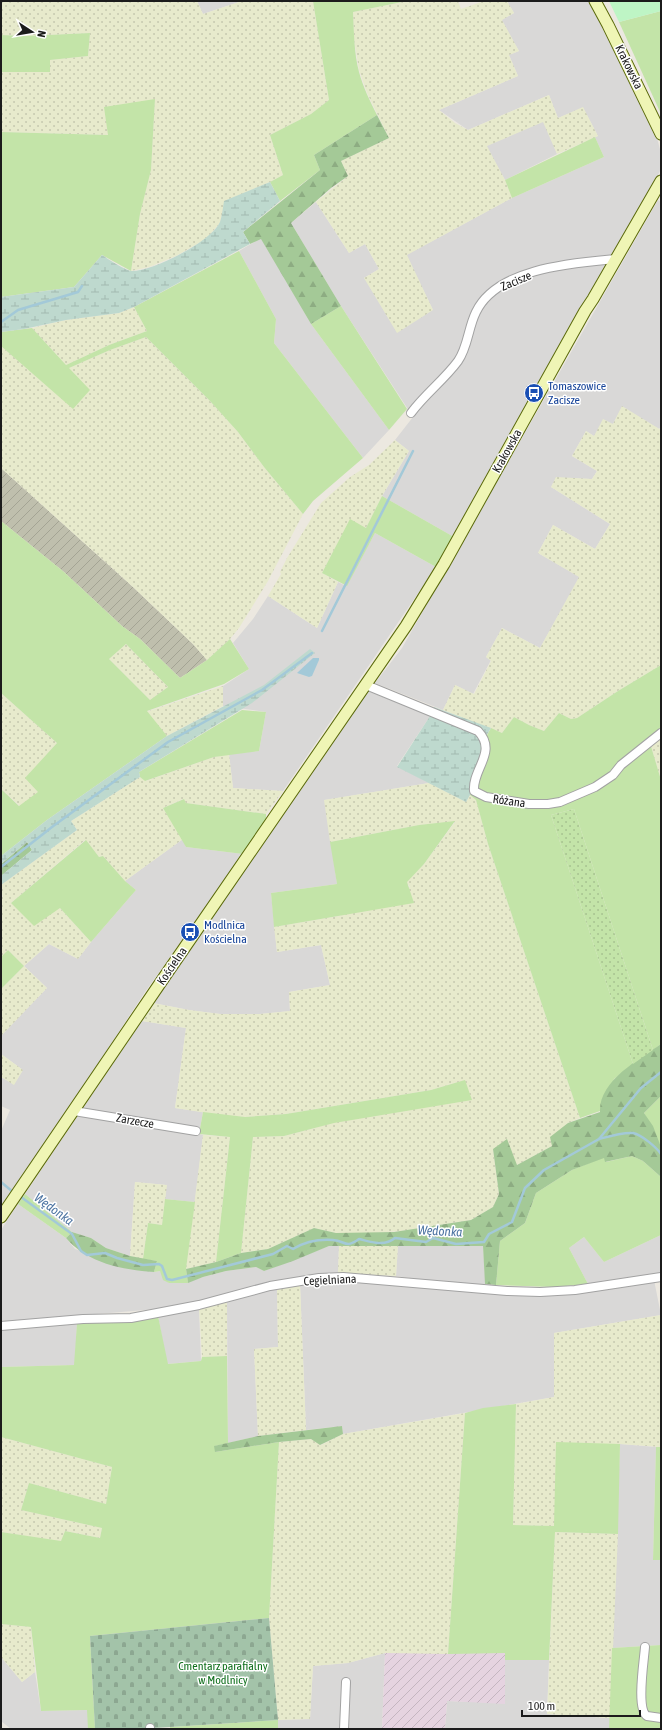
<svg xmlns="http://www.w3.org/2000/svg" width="662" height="1730" font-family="'Asap Condensed',sans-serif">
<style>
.residential{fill:#d9d8d7}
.industrial{fill:url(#industrial-furrows)}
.construction{fill:url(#construction-furrows)}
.farmland{fill:url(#farmland-dots)}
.grass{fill:#c3e4a8;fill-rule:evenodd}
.forest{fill:url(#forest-firs)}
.wetland{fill:url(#wetland-marsh)}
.cemetery{fill:url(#cemetery-stones)}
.park{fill:#bef5c5}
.garden{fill:url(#garden-dots)}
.water{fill:#a3c9d8}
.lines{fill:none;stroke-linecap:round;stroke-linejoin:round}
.stream{stroke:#a3c9d8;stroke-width:2.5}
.street-casing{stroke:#a2a2a2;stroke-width:10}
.secondary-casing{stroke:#5a690a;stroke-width:13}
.street{stroke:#fff;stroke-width:8}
.secondary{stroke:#eff5b5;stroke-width:11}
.labels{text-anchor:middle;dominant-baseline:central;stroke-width:3;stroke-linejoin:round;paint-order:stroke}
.street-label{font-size:12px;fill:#1b1b1b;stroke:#fff}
.transit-label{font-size:12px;fill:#164399;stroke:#fff;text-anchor:start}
.park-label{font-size:12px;fill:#11701d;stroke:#fff}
.water-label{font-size:13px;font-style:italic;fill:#4e75a3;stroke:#fff}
</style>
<defs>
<pattern id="industrial-furrows" width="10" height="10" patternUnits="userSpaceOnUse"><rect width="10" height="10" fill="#e5d3e0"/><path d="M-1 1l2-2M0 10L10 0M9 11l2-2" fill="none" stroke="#c4b5c0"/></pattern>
<pattern id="construction-furrows" width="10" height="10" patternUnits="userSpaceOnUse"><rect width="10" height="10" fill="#bfbfad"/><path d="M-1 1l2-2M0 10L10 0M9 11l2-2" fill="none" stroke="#a4a494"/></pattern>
<pattern id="farmland-dots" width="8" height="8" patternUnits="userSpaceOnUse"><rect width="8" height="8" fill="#e7eacc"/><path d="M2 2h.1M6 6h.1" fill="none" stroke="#c6c8af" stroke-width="1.8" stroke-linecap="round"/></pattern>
<pattern id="forest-firs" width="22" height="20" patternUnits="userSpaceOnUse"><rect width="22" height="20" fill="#a4c997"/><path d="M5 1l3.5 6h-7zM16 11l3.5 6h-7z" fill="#8dac82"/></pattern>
<pattern id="wetland-marsh" width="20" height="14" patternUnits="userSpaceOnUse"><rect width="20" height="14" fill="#bed9ce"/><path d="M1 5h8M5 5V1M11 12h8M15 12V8" fill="none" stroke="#a3bab0"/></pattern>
<pattern id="cemetery-stones" width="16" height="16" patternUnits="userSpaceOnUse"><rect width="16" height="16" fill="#a3c3a9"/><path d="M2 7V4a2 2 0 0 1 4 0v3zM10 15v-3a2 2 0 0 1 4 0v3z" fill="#8ca791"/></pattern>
<pattern id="garden-dots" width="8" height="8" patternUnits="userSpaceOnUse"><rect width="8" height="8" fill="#c3e4a8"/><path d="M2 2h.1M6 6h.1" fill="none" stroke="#a7c390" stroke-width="1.8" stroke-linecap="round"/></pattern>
</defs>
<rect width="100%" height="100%" fill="#ece8e0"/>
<g class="residential">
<path d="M 197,1 L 242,1 L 203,14 Z"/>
<path d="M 507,1 L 592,1 L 657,138 L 661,153 L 661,163 L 660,171 L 649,194 L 558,347 L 454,537 L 382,496 L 409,451 L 395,440 L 413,417 L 341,306 L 291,223 L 316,202 L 349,253 L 365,244 L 379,269 L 364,278 L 433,310 L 406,255 L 512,198 L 604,157 L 595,137 L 598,136 L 583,108 L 558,118 L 549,95 L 468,130 L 439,110 L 518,76 L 509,55 L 519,51 L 501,20 L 514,13 Z"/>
<path d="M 544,121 L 557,154 L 505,180 L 486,146 Z"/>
<path d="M 658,200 L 661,202 L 661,426 L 659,429 L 622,407 L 613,424 L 594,436 L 586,431 L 572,456 L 597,471 L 592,479 L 556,478 L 551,487 L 610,524 L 595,549 L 553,525 L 538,553 L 580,577 L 540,648 L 502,628 L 486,657 L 491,660 L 473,694 L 455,685 L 443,710 L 375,683 L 402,648 Z"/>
<path d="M 261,238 L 311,324 L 389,430 L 363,458 L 274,343 L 276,319 L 239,251 Z"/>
<path d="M 375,533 L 436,567 L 283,791 L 233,788 L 229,754 L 259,751 L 266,712 L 223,706 L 223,686 L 249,669 L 233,643 L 253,619 L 268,596 L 317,628 L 338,582 L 346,586 Z"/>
<path d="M 368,691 L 430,716 L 397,766 L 429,783 L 325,800 L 337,884 L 271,893 L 277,952 L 321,945 L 330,985 L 289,992 L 290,1011 L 260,1014 L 220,1014 L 189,1010 L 153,1003 Z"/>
<path d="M 183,839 L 186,847 L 243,854 L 145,992 L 1,1211 L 1,1131 L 10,1110 L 1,1106 L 1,1077 L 14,1084 L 23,1070 L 1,1054 L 1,1036 L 47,988 L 24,966 L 49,944 L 78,959 L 91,942 L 136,890 L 125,881 Z"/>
<path d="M 142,1021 L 186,1028 L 175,1108 L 203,1112 L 199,1134 L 203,1135 L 195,1202 L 165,1199 L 166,1185 L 135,1182 L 130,1256 L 106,1248 L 91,1238 L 72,1232 L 25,1194 Z"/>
<path d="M 18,1204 L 66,1238 L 75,1249 L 154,1272 L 160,1271 L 169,1283 L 188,1282 L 203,1277 L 226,1271 L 256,1267 L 264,1271 L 329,1246 L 339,1246 L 338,1273 L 313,1275 L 260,1285 L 169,1308 L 1,1322 L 1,1230 Z"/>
<path d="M 661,1235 L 661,1273 L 588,1284 L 569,1248 L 584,1237 L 604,1262 Z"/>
<path d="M 398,1245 L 483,1246 L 486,1292 L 509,1294 L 654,1280 L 661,1315 L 554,1333 L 554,1397 L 343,1434 L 342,1426 L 306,1430 L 300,1284 L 337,1280 L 411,1286 L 410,1278 L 396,1276 Z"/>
<path d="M 277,1288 L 278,1347 L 254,1349 L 258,1436 L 228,1443 L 227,1301 Z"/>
<path d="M 199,1308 L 201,1361 L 167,1364 L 158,1316 Z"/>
<path d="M 77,1323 L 75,1365 L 1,1367 L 1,1329 Z"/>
<path d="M 620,1444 L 656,1447 L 653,1560 L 661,1560 L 661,1645 L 612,1648 Z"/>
<path d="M 385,1653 L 382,1729 L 278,1729 L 278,1720 L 310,1719 L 313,1666 L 348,1663 Z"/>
<path d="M 1,1657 L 22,1682 L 35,1672 L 41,1711 L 88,1710 L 88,1729 L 11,1729 L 1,1721 Z"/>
<path d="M 505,1660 L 549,1660 L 547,1714 L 610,1718 L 609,1729 L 445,1729 L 447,1701 L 505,1703 Z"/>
</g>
<path class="industrial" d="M 385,1653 L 505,1653 L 505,1704 L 447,1701 L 445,1729 L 382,1729 Z"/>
<path class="construction" d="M 1,468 L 133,587 L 193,644 L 207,660 L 180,678 L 140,639 L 122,626 L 64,572 L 1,521 Z"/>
<g class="farmland">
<path d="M 197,1 L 203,14 L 242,1 L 313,1 L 329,100 L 311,114 L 270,135 L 283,175 L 270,182 L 225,201 L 220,223 L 206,239 L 176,256 L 149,267 L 131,271 L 140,214 L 151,170 L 155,99 L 109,135 L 1,132 L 1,72 L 50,72 L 49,60 L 88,56 L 90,33 L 27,36 L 1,35 L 1,2 Z"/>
<path d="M 407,1 L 458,1 L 461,9 L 484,1 L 507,1 L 514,13 L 502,20 L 519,51 L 509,55 L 518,76 L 439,110 L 455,123 L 468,130 L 549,95 L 558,118 L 583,107 L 598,136 L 557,154 L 543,122 L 487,146 L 505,180 L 512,198 L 407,255 L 433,310 L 397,333 L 364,278 L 379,269 L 365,244 L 349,253 L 316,202 L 348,176 L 341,161 L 389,138 L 367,93 L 359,70 L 354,39 L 353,12 Z"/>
<path d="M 134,307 L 147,331 L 109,345 L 66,365 L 32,328 L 66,320 L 119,313 Z"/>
<path d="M 146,337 L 210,401 L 238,432 L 264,467 L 303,514 L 268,581 L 239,628 L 230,639 L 207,660 L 193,644 L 133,587 L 1,468 L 1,346 L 73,408 L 69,368 L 110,350 Z"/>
<path d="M 622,406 L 661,430 L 661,665 L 618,691 L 577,718 L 571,719 L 559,713 L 544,731 L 529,725 L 514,717 L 502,733 L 443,710 L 455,685 L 474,694 L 491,661 L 486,657 L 502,628 L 540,648 L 579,577 L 538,553 L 553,525 L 595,549 L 610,524 L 551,487 L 556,477 L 592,479 L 597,471 L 572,456 L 586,431 L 594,436 L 603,419 L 613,424 Z"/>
<path d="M 395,440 L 409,451 L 382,496 L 366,528 L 350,520 L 322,573 L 338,582 L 317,628 L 268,596 L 281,574 L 280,572 L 287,558 L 321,503 L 350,477 L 369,465 Z"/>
<path d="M 126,644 L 168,687 L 150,700 L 109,659 Z"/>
<path d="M 223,686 L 223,706 L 167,736 L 146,712 Z"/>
<path d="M 1,693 L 57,743 L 26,778 L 39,792 L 20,806 L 1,789 Z"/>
<path d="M 661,735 L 661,780 L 650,743 Z"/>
<path d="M 229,754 L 233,788 L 283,791 L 266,814 L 186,803 L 183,799 L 163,808 L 183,839 L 125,881 L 103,856 L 99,857 L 85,840 L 11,903 L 59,907 L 91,942 L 78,959 L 49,944 L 24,966 L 47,988 L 1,1036 L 1,989 L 24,966 L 8,950 L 1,957 L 1,898 L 3,896 L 1,894 L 1,885 L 77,830 L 71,821 L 140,777 L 146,781 L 214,757 Z"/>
<path d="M 429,783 L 466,802 L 470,795 L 476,800 L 488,844 L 580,1118 L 568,1123 L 552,1146 L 517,1165 L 493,1149 L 499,1194 L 493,1207 L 471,1220 L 401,1231 L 360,1234 L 336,1233 L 314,1228 L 268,1249 L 241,1253 L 253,1137 L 284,1136 L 315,1128 L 464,1080 L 431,1090 L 286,1114 L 245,1117 L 226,1116 L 175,1108 L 186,1028 L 142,1021 L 153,1003 L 189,1010 L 220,1014 L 260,1014 L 290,1011 L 289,992 L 330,985 L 321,945 L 277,952 L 274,927 L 339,916 L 410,887 L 406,882 L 424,864 L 455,822 L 419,825 L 330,842 L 324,800 Z"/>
<path d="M 1,1054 L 23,1070 L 14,1085 L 1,1077 Z"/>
<path d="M 203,1135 L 230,1137 L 216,1262 L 186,1269 Z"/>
<path d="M 135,1182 L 167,1185 L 162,1225 L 148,1223 L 143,1259 L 130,1256 Z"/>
<path d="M 398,1245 L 396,1276 L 338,1273 L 339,1246 Z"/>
<path d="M 300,1284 L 306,1430 L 258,1436 L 254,1349 L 278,1347 L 277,1288 Z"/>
<path d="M 227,1301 L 227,1356 L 202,1357 L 199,1308 Z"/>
<path d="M 661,1315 L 661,1447 L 620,1444 L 554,1526 L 513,1525 L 516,1404 L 554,1397 L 554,1333 Z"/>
<path d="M 465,1413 L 448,1654 L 385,1653 L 348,1663 L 313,1666 L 310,1719 L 278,1720 L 269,1618 L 279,1442 L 311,1439 L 321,1445 L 343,1434 Z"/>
<path d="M 1,1437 L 112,1467 L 106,1504 L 29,1483 L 21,1510 L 102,1528 L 100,1538 L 65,1531 L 61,1542 L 1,1532 Z"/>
<path d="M 555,1532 L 618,1534 L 610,1718 L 547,1714 Z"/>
<path d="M 1,1624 L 31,1627 L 35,1672 L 22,1682 L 1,1657 Z"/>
</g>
<g class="grass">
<path d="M 313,1 L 407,1 L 353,12 C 354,32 354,53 359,72 C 363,87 370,101 377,115 L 314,155 L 320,170 L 280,201 L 270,182 L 283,175 L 270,135 L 311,114 L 329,100 Z"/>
<path d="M 661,11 L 661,114 L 619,22 Z"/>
<path d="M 90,33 L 88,56 L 50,60 L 50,72 L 1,72 L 1,35 L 27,36 Z"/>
<path d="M 155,99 L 151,170 L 140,214 L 131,271 L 102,255 L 74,287 L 1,297 L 1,132 L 108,135 L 104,107 Z"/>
<path d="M 595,137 L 604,157 L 512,198 L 505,180 Z"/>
<path d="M 239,251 L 276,319 L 274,343 L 363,458 L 313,501 L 303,514 L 264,467 L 238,432 L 210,401 L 146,337 L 110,350 L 69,368 L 90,390 L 73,409 L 1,346 L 1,332 L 32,328 L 66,365 L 109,345 L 147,331 L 134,307 Z"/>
<path d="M 341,306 L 407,409 L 389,430 L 311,324 Z"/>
<path d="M 382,496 L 454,537 L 436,567 L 375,533 L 347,586 L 322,573 L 350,519 L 366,528 Z"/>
<path d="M 1,521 L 64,572 L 122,626 L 140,639 L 180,678 L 207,660 L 230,639 L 249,669 L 224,684 L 147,711 L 167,736 L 47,820 L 1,856 L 1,789 L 19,806 L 38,792 L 25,778 L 57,743 L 1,693 ZM 126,644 L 168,687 L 150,700 L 109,659 Z"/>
<path d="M 661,665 L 661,730 L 611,770 L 607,781 L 650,743 L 661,780 L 661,1044 L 653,1050 L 574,809 L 551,815 L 633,1064 L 614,1079 L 600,1111 L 580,1118 L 488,844 L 476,800 L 470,795 C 472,773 479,747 491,728 L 502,733 L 514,717 L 529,725 L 544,731 L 559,713 L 571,719 L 577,718 L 618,691 Z"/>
<path d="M 242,710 L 266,712 L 259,751 L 214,757 L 145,781 L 140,777 L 139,772 Z"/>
<path d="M 184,799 L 186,803 L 266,814 L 266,821 L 243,854 L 186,847 L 163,808 Z"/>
<path d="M 455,821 L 424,864 L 407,882 L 414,903 L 274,927 L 271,893 L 337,884 L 330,842 L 419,825 Z"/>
<path d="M 86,840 L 99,857 L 103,856 L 125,881 L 136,890 L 91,942 L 60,908 L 34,926 L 11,903 Z"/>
<path d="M 8,950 L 24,966 L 1,989 L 1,957 Z"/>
<path d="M 465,1080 L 472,1100 L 334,1123 L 284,1136 L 253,1137 L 241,1253 L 216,1262 L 230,1137 L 199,1134 L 203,1112 L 245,1117 L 286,1114 L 431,1090 Z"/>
<path d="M 661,1096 L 661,1147 L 644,1113 Z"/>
<path d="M 632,1156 L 643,1161 L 661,1177 L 661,1235 L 604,1262 L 584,1237 L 569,1248 L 588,1284 L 554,1287 L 496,1285 L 500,1241 L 525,1223 L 536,1193 L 572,1170 L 604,1157 L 606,1162 Z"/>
<path d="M 25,1194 L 72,1232 L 66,1238 L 18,1204 Z"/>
<path d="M 165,1199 L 195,1202 L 186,1269 L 188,1283 L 169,1283 L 163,1280 L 160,1271 L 154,1272 L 157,1261 L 143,1259 L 148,1223 L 162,1225 Z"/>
<path d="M 158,1316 L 168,1364 L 201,1361 L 202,1357 L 227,1356 L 228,1443 L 215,1446 L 215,1452 L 279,1442 L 269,1618 L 90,1636 L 95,1729 L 88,1729 L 87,1710 L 41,1711 L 31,1627 L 1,1624 L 1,1532 L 61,1541 L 65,1531 L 100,1538 L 102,1528 L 21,1510 L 29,1483 L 106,1504 L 112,1467 L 1,1437 L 1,1367 L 74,1365 L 77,1323 L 130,1322 Z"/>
<path d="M 516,1404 L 513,1525 L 554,1526 L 556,1442 L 620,1444 L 618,1534 L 555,1532 L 549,1660 L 505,1660 L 505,1653 L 448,1654 L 465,1413 L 483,1408 Z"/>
<path d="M 656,1447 L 661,1447 L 661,1560 L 653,1560 Z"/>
<path d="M 661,1645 L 661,1729 L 609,1729 L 612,1648 Z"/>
<path d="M 278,1720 L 278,1729 L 170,1729 L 170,1727 Z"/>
</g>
<g class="forest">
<path d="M 377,115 L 389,138 L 341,161 L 348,176 L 331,188 L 291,223 L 341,306 L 311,324 L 261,239 L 250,244 L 243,232 L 320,170 L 314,155 Z"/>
<path d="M 27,842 L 32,850 L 1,876 L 1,864 Z"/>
<path d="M 661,1044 L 661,1096 L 644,1113 L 653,1126 L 661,1147 L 661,1177 L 643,1161 L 632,1156 L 605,1162 L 604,1158 L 572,1170 L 536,1193 L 525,1223 L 500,1241 L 496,1285 L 485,1284 L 483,1246 L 329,1246 L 293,1261 L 264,1271 L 256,1267 L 226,1271 L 203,1277 L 188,1283 L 186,1269 L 216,1262 L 241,1253 L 268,1249 L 314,1228 L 336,1233 L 394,1232 L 471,1220 L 493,1207 L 499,1194 L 493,1149 L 507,1139 L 517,1165 L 552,1146 L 550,1137 L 568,1123 L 600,1112 C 599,1080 639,1060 661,1044 Z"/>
<path d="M 72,1232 L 91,1238 L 106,1248 L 130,1256 L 157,1261 L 154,1272 C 123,1270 87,1263 66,1238 Z"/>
<path d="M 342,1426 L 343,1434 L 320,1445 L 311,1439 L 279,1442 L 215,1452 L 214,1446 L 258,1436 Z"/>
</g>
<g class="wetland">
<path d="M 270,182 L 280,201 L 243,232 L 250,244 L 134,307 L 119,313 L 66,320 L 24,329 L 1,332 L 1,297 L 74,287 L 102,255 C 108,259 126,271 132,271 C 153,271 211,242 220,222 C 222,216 223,207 224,201 Z"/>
<path d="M 310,649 L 315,653 L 252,703 L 139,772 L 140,777 L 71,821 L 77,830 L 1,885 L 1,876 L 32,850 L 27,842 L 1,864 L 1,856 L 47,820 L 167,736 L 264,685 Z"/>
<path d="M 434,707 L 491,728 L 483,741 L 481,757 L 471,785 L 470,795 L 466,802 L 397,767 L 430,716 Z"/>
</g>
<path class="cemetery" d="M 269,1618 L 278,1720 L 138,1729 L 95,1729 L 90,1636 Z"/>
<path class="park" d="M 609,1 L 661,1 L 661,11 L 619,22 Z"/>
<path class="garden" d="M 574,809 L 653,1050 L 633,1064 L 551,815 Z"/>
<path class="water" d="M 313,658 L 319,658 L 319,660 L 312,676 L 309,677 L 297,673 Z"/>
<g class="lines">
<g class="stream">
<path d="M 1,322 L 18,310 L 78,292 L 82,286"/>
<path d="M 322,631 L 413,451"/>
<path d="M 1,867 L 52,827 L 168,742 L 262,690 L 312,653"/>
<path d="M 599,1139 C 610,1136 623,1132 633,1133 C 642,1135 656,1147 661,1154"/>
<path d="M 1,1182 L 13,1192"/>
<path d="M 21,1197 L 72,1234 L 81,1251 L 87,1255 L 105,1253 L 117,1258 L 143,1265 L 159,1264 L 162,1266 L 167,1279 L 172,1280 L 273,1254 L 287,1246 L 293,1249 C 306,1241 318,1239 333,1240 C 346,1241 345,1249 359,1239 C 372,1242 384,1247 395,1238 L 426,1242 L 433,1238 L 456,1244 L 484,1242 L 489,1234 L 512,1222 L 525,1188 L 544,1170 L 599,1139 L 641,1088 L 661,1072"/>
</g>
<g class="street-casing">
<g id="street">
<path d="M 411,413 C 425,394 444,380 458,361 C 468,347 468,328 476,312 C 497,268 573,263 616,259"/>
<path d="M 366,685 L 478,731 C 498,752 472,769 474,791 L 486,797 L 529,804 L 548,804 L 560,802 L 595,787 L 613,775 L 621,765 L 661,733"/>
<path d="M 74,1111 L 196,1131"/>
<path d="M 1,1326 L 83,1319 L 131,1318 L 199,1305 L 270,1286 L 319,1278 L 343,1277 L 507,1291 L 540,1292 L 575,1290 L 661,1277"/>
<path d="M 645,1647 C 644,1661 636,1709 647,1716 L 661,1718"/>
<path d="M 150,1728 L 150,1729"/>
<path d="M 344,1729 L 346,1682"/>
</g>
</g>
<g class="secondary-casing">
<g id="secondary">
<path d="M 595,1 L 608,25 L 661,134"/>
<path d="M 1,1217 L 165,976 L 406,626 L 444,564 L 585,311 L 593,299 L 661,181"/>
</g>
</g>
<use href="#street" class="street"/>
<use href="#secondary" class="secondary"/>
</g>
<defs>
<g id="bus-disc" transform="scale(1)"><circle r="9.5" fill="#1a4fb4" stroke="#fff"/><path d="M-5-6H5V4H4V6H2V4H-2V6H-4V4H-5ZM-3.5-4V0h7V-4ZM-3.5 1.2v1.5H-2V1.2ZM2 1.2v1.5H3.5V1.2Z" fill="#fff"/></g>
</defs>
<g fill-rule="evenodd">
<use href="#bus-disc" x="534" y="393"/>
<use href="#bus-disc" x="190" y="932"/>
</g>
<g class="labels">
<g class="street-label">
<text transform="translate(629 67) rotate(64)">Krakowska</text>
<text transform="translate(516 281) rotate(-23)">Zacisze</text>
<text transform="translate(507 451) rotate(-61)">Krakowska</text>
<text transform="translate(509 801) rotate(8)">Różana</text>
<text transform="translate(172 966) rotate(-56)">Kościelna</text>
<text transform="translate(135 1121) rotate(10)">Zarzecze</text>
<text transform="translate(330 1280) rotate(-3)">Cegielniana</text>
</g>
<g class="transit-label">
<text x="548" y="386">Tomaszowice<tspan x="548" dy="14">Zacisze</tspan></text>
<text x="204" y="925">Modlnica<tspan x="204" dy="14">Kościelna</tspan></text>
</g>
<g class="park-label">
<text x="223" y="1666">Cmentarz parafialny<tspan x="223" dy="14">w Modlnicy</tspan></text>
</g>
<g class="water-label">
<text transform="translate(54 1209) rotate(36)">Wędonka</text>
<text transform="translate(440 1231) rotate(3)">Wędonka</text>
</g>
</g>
<rect width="662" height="1730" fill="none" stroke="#1b1b1b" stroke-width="4"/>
<g transform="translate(32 32) rotate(102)" stroke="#ffffff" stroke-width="3" paint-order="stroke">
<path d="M0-3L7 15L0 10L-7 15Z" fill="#1b1b1b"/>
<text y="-6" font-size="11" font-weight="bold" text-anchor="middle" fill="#1b1b1b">N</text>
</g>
<path d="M522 1710v6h118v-6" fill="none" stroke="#1b1b1b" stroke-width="2"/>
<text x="528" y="1710" font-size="12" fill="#1b1b1b" stroke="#ffffff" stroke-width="3" paint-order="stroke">100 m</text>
</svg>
